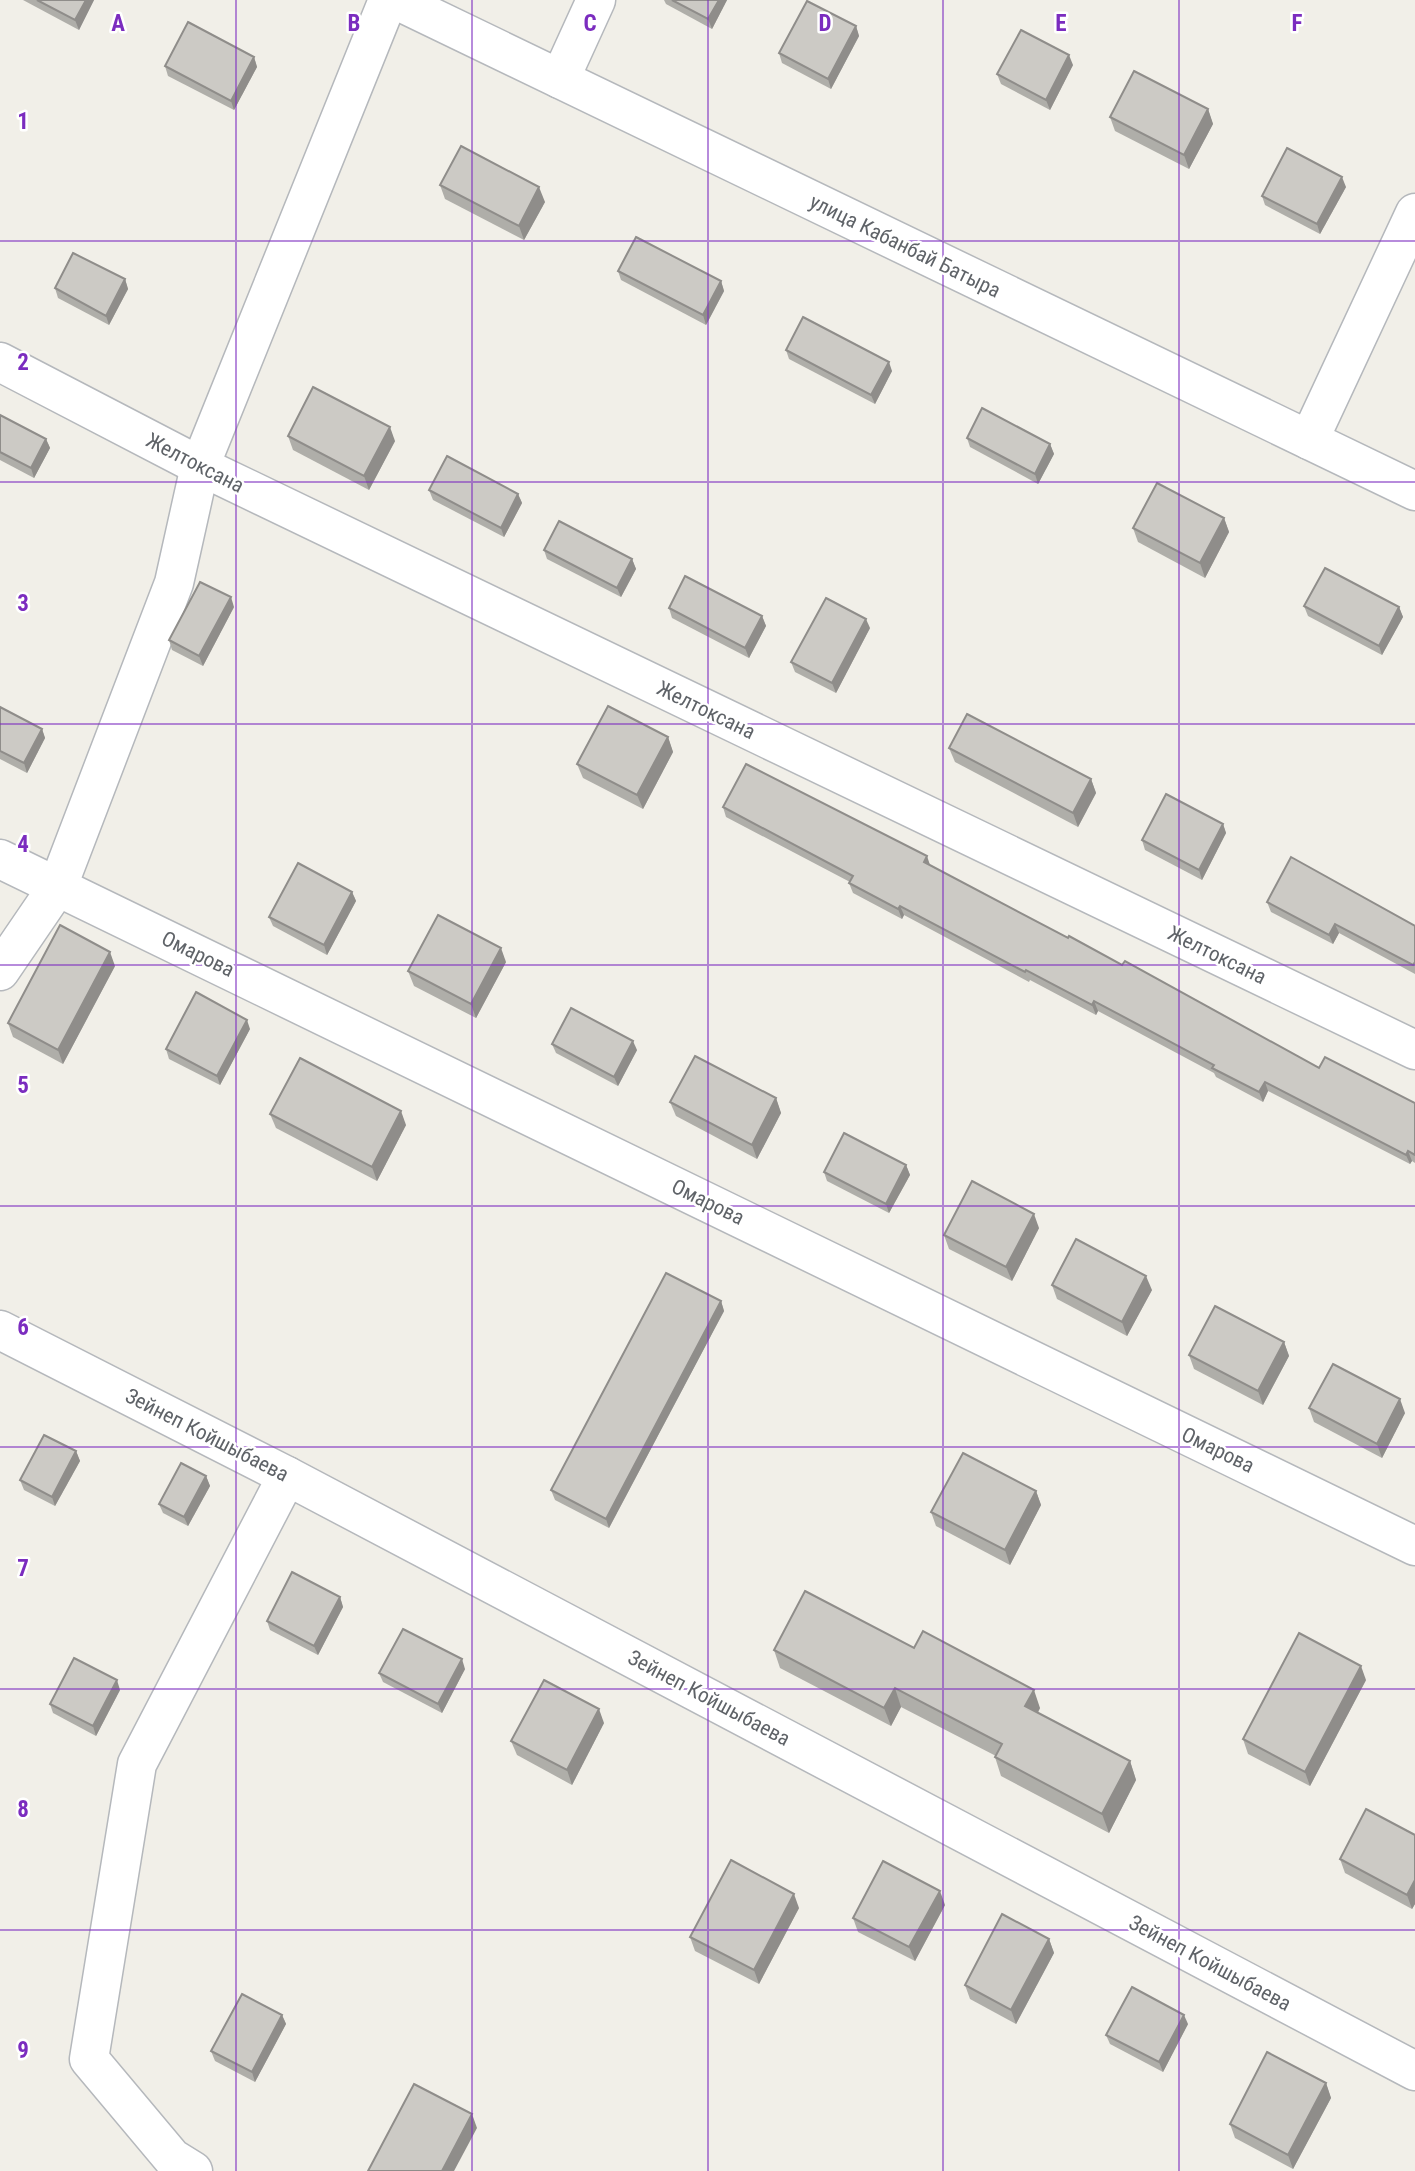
<svg xmlns="http://www.w3.org/2000/svg" width="1415" height="2171" font-family="'Roboto Condensed',sans-serif">
<style>
.lines{fill:none;stroke-linecap:round;stroke-linejoin:round}
.minor-casing{stroke:#b5b8bc;stroke-width:41}
.minor{stroke:#fff;stroke-width:38}
.wall{fill:#afaea9}
.shaded-wall{fill:#8f8d8a}
.building{fill:#cccac5;stroke:#8f8d8a;stroke-width:2}
.grid{fill:none;stroke:#7b2cbf;stroke-width:2;stroke-opacity:0.55}
.labels{text-anchor:middle;dominant-baseline:central;stroke-width:5;stroke-linejoin:round;paint-order:stroke}
.street-label{font-size:21px;fill:#5f6368;stroke:#fff}
.grid-label{font-size:23px;text-anchor:middle;font-weight:bold;fill:#7b2cbf;stroke:#fff;stroke-width:5;stroke-linejoin:round;paint-order:stroke}
</style>
<rect width="100%" height="100%" fill="#f1efe8"/>
<g class="lines">
<g class="minor-casing">
<g id="minor">
<path d="M 396,0 L 1415,491"/>
<path d="M 560,79 L 596,0"/>
<path d="M 0,362 L 200,466 L 1415,1050"/>
<path d="M 1309,440 L 1415,213"/>
<path d="M 0,859 L 1415,1546"/>
<path d="M 0,971 L 58,886 L 174,583 L 200,466 L 388,0"/>
<path d="M 0,1330 L 287,1476 L 1415,2071"/>
<path d="M 193,2171 L 172,2158 L 89,2059 L 137,1764 L 287,1476"/>
</g>
</g>
<use href="#minor" class="minor"/>
</g>
<g class="wall">
<path d="M 23,0 L 94,0 L 79,30 Z"/>
<path d="M 664,0 L 727,0 L 712,29 L 666,4 Z"/>
<path d="M 856,26 L 859,36 L 831,89 L 782,63 L 779,53 Z"/>
<path d="M 254,57 L 257,67 L 234,110 L 168,76 L 165,66 Z"/>
<path d="M 1073,65 L 1050,110 L 1001,84 L 997,74 Z"/>
<path d="M 1208,109 L 1213,124 L 1189,169 L 1115,131 L 1110,117 Z"/>
<path d="M 440,185 L 545,202 L 524,240 L 445,199 Z"/>
<path d="M 1346,187 L 1320,234 L 1265,205 L 1262,196 Z"/>
<path d="M 618,271 L 721,281 L 724,291 L 706,325 L 621,280 Z"/>
<path d="M 125,279 L 128,289 L 109,325 L 58,298 L 55,288 Z"/>
<path d="M 786,350 L 892,371 L 875,404 L 789,359 Z"/>
<path d="M 0,415 L 46,439 L 50,448 L 34,478 L 0,460 Z"/>
<path d="M 288,436 L 395,441 L 369,490 L 293,450 Z"/>
<path d="M 967,438 L 1050,444 L 1054,454 L 1038,484 L 970,447 Z"/>
<path d="M 429,490 L 518,494 L 522,503 L 504,537 L 433,500 Z"/>
<path d="M 1224,518 L 1229,532 L 1205,578 L 1138,542 L 1133,528 Z"/>
<path d="M 544,550 L 632,559 L 636,569 L 621,597 L 547,559 Z"/>
<path d="M 1304,606 L 1399,607 L 1403,617 L 1382,655 L 1308,616 Z"/>
<path d="M 234,607 L 203,666 L 172,650 L 169,640 Z"/>
<path d="M 669,608 L 762,616 L 766,626 L 749,658 L 672,618 Z"/>
<path d="M 870,628 L 836,693 L 795,672 L 791,662 Z"/>
<path d="M 0,707 L 42,729 L 45,738 L 27,773 L 0,759 Z"/>
<path d="M 668,737 L 673,752 L 643,809 L 583,778 L 577,764 Z"/>
<path d="M 949,748 L 1091,779 L 1096,793 L 1078,827 L 955,762 Z"/>
<path d="M 723,807 L 930,865 L 1068,938 L 1319,1068 L 1415,1103 L 1415,1163 L 1412,1161 L 1410,1164 L 1268,1091 L 1263,1102 L 1216,1077 L 1214,1073 L 1098,1011 L 1096,1015 L 1030,980 L 1029,982 L 904,915 L 902,919 L 853,893 L 849,883 L 850,882 L 726,817 Z"/>
<path d="M 1223,824 L 1226,833 L 1202,880 L 1145,850 L 1142,840 Z"/>
<path d="M 352,892 L 356,901 L 327,955 L 273,926 L 269,917 Z"/>
<path d="M 1267,902 L 1415,926 L 1415,974 L 1339,933 L 1333,944 L 1271,912 Z"/>
<path d="M 506,962 L 476,1018 L 414,986 L 408,971 Z"/>
<path d="M 115,966 L 63,1064 L 13,1037 L 8,1023 Z"/>
<path d="M 250,1029 L 220,1085 L 169,1059 L 166,1049 Z"/>
<path d="M 552,1044 L 637,1050 L 618,1086 L 556,1053 Z"/>
<path d="M 776,1098 L 781,1113 L 757,1159 L 676,1116 L 670,1102 Z"/>
<path d="M 270,1114 L 406,1125 L 377,1181 L 276,1128 Z"/>
<path d="M 906,1165 L 910,1175 L 889,1213 L 827,1181 L 824,1172 Z"/>
<path d="M 1039,1228 L 1012,1281 L 949,1249 L 944,1235 Z"/>
<path d="M 1052,1285 L 1152,1290 L 1127,1336 L 1057,1299 Z"/>
<path d="M 721,1301 L 724,1311 L 609,1528 L 555,1500 L 551,1490 Z"/>
<path d="M 1284,1342 L 1289,1356 L 1263,1405 L 1194,1369 L 1189,1355 Z"/>
<path d="M 1309,1408 L 1405,1413 L 1382,1458 L 1314,1422 Z"/>
<path d="M 76,1451 L 80,1461 L 55,1506 L 24,1490 L 20,1480 Z"/>
<path d="M 206,1476 L 210,1486 L 188,1526 L 163,1513 L 159,1504 Z"/>
<path d="M 1036,1491 L 1041,1505 L 1010,1565 L 936,1526 L 931,1512 Z"/>
<path d="M 340,1597 L 343,1607 L 318,1655 L 270,1630 L 267,1621 Z"/>
<path d="M 914,1648 L 1040,1708 L 1038,1713 L 1130,1761 L 1136,1780 L 1109,1833 L 1001,1776 L 995,1757 L 996,1756 L 901,1707 L 891,1726 L 780,1668 L 774,1650 Z"/>
<path d="M 465,1669 L 442,1713 L 383,1682 L 379,1673 Z"/>
<path d="M 1366,1680 L 1310,1786 L 1248,1754 L 1243,1739 Z"/>
<path d="M 120,1690 L 96,1736 L 53,1713 L 50,1704 Z"/>
<path d="M 604,1723 L 572,1785 L 517,1755 L 511,1741 Z"/>
<path d="M 1415,1835 L 1415,1904 L 1412,1909 L 1345,1873 L 1340,1859 Z"/>
<path d="M 945,1905 L 915,1961 L 858,1932 L 853,1918 Z"/>
<path d="M 799,1908 L 759,1984 L 695,1951 L 690,1937 Z"/>
<path d="M 1049,1939 L 1054,1953 L 1016,2024 L 970,1999 L 965,1985 Z"/>
<path d="M 282,2015 L 286,2024 L 255,2082 L 215,2061 L 211,2051 Z"/>
<path d="M 1188,2024 L 1163,2072 L 1110,2044 L 1106,2035 Z"/>
<path d="M 1326,2083 L 1331,2098 L 1293,2169 L 1235,2138 L 1230,2124 Z"/>
</g>
<g class="shaded-wall">
<path d="M 86,0 L 94,0 L 79,30 L 75,20 Z"/>
<path d="M 719,0 L 727,0 L 712,29 L 708,19 Z"/>
<path d="M 856,26 L 859,36 L 831,89 L 828,79 Z"/>
<path d="M 1069,55 L 1073,65 L 1050,110 L 1046,100 Z"/>
<path d="M 254,57 L 257,67 L 234,110 L 231,101 Z"/>
<path d="M 1208,109 L 1213,124 L 1189,169 L 1184,155 Z"/>
<path d="M 1342,177 L 1346,187 L 1320,234 L 1317,224 Z"/>
<path d="M 539,187 L 545,202 L 524,240 L 519,226 Z"/>
<path d="M 125,279 L 128,289 L 109,325 L 106,316 Z"/>
<path d="M 721,281 L 724,291 L 706,325 L 703,315 Z"/>
<path d="M 889,362 L 892,371 L 875,404 L 871,395 Z"/>
<path d="M 390,427 L 395,441 L 369,490 L 364,476 Z"/>
<path d="M 46,439 L 50,448 L 34,478 L 31,468 Z"/>
<path d="M 1050,444 L 1054,454 L 1038,484 L 1035,474 Z"/>
<path d="M 518,494 L 522,503 L 504,537 L 501,528 Z"/>
<path d="M 1224,518 L 1229,532 L 1205,578 L 1200,563 Z"/>
<path d="M 632,559 L 636,569 L 621,597 L 617,588 Z"/>
<path d="M 231,597 L 234,607 L 203,666 L 199,656 Z"/>
<path d="M 1399,607 L 1403,617 L 1382,655 L 1379,646 Z"/>
<path d="M 762,616 L 766,626 L 749,658 L 745,648 Z"/>
<path d="M 866,619 L 870,628 L 836,693 L 832,683 Z"/>
<path d="M 42,729 L 45,738 L 27,773 L 24,763 Z"/>
<path d="M 668,737 L 673,752 L 643,809 L 637,795 Z"/>
<path d="M 1091,779 L 1096,793 L 1078,827 L 1073,813 Z"/>
<path d="M 1223,824 L 1226,833 L 1202,880 L 1199,870 Z"/>
<path d="M 927,856 L 930,865 L 924,862 Z"/>
<path d="M 352,892 L 356,901 L 327,955 L 324,945 Z"/>
<path d="M 900,906 L 904,915 L 902,919 L 898,909 Z"/>
<path d="M 1335,924 L 1339,933 L 1333,944 L 1329,935 Z"/>
<path d="M 501,948 L 506,962 L 476,1018 L 471,1004 Z"/>
<path d="M 110,952 L 115,966 L 63,1064 L 58,1050 Z"/>
<path d="M 1094,1001 L 1098,1011 L 1096,1015 L 1092,1005 Z"/>
<path d="M 247,1020 L 250,1029 L 220,1085 L 217,1076 Z"/>
<path d="M 633,1041 L 637,1050 L 618,1086 L 614,1077 Z"/>
<path d="M 1265,1082 L 1268,1091 L 1263,1102 L 1259,1092 Z"/>
<path d="M 776,1098 L 781,1113 L 757,1159 L 752,1145 Z"/>
<path d="M 401,1111 L 406,1125 L 377,1181 L 372,1167 Z"/>
<path d="M 1408,1151 L 1412,1161 L 1410,1164 L 1406,1155 Z"/>
<path d="M 906,1165 L 910,1175 L 889,1213 L 886,1204 Z"/>
<path d="M 1034,1214 L 1039,1228 L 1012,1281 L 1006,1267 Z"/>
<path d="M 1146,1276 L 1152,1290 L 1127,1336 L 1122,1322 Z"/>
<path d="M 721,1301 L 724,1311 L 609,1528 L 606,1519 Z"/>
<path d="M 1284,1342 L 1289,1356 L 1263,1405 L 1258,1391 Z"/>
<path d="M 1400,1399 L 1405,1413 L 1382,1458 L 1377,1444 Z"/>
<path d="M 76,1451 L 80,1461 L 55,1506 L 52,1497 Z"/>
<path d="M 206,1476 L 210,1486 L 188,1526 L 184,1517 Z"/>
<path d="M 1036,1491 L 1041,1505 L 1010,1565 L 1005,1550 Z"/>
<path d="M 340,1597 L 343,1607 L 318,1655 L 314,1646 Z"/>
<path d="M 462,1659 L 465,1669 L 442,1713 L 438,1704 Z"/>
<path d="M 1361,1666 L 1366,1680 L 1310,1786 L 1305,1772 Z"/>
<path d="M 117,1680 L 120,1690 L 96,1736 L 93,1726 Z"/>
<path d="M 895,1688 L 901,1707 L 891,1726 L 884,1708 Z"/>
<path d="M 1034,1690 L 1040,1708 L 1031,1724 L 1025,1706 Z"/>
<path d="M 599,1709 L 604,1723 L 572,1785 L 567,1770 Z"/>
<path d="M 1130,1761 L 1136,1780 L 1109,1833 L 1102,1814 Z"/>
<path d="M 1415,1880 L 1415,1904 L 1412,1909 L 1407,1895 Z"/>
<path d="M 940,1891 L 945,1905 L 915,1961 L 909,1947 Z"/>
<path d="M 794,1894 L 799,1908 L 759,1984 L 754,1970 Z"/>
<path d="M 1049,1939 L 1054,1953 L 1016,2024 L 1011,2010 Z"/>
<path d="M 282,2015 L 286,2024 L 255,2082 L 252,2072 Z"/>
<path d="M 1184,2015 L 1188,2024 L 1163,2072 L 1159,2062 Z"/>
<path d="M 1326,2083 L 1331,2098 L 1293,2169 L 1288,2155 Z"/>
<path d="M 472,2114 L 477,2128 L 454,2171 L 442,2171 Z"/>
</g>
<g class="building">
<path d="M 37,0 L 86,0 L 75,20 Z"/>
<path d="M 672,0 L 719,0 L 708,19 Z"/>
<path d="M 807,1 L 856,26 L 828,79 L 779,53 Z"/>
<path d="M 188,22 L 254,57 L 231,101 L 165,66 Z"/>
<path d="M 1021,30 L 1069,55 L 1046,100 L 997,74 Z"/>
<path d="M 1134,71 L 1208,109 L 1184,155 L 1110,117 Z"/>
<path d="M 461,146 L 539,187 L 519,226 L 440,185 Z"/>
<path d="M 1287,148 L 1342,177 L 1317,224 L 1262,196 Z"/>
<path d="M 636,237 L 721,281 L 703,315 L 618,271 Z"/>
<path d="M 73,253 L 125,279 L 106,316 L 55,288 Z"/>
<path d="M 803,317 L 889,362 L 871,395 L 786,350 Z"/>
<path d="M 313,387 L 390,427 L 364,476 L 288,436 Z"/>
<path d="M 982,408 L 1050,444 L 1035,474 L 967,438 Z"/>
<path d="M 0,415 L 46,439 L 31,468 L 0,452 Z"/>
<path d="M 447,456 L 518,494 L 501,528 L 429,490 Z"/>
<path d="M 1157,483 L 1224,518 L 1200,563 L 1133,528 Z"/>
<path d="M 559,521 L 632,559 L 617,588 L 544,550 Z"/>
<path d="M 1325,568 L 1399,607 L 1379,646 L 1304,606 Z"/>
<path d="M 685,576 L 762,616 L 745,648 L 669,608 Z"/>
<path d="M 200,582 L 231,597 L 199,656 L 169,640 Z"/>
<path d="M 826,598 L 866,619 L 832,683 L 791,662 Z"/>
<path d="M 608,706 L 668,737 L 637,795 L 577,764 Z"/>
<path d="M 0,707 L 42,729 L 24,763 L 0,751 Z"/>
<path d="M 967,714 L 1091,779 L 1073,813 L 949,748 Z"/>
<path d="M 746,764 L 927,856 L 924,862 L 1068,938 L 1069,936 L 1122,965 L 1125,961 L 1319,1068 L 1325,1057 L 1415,1103 L 1415,1155 L 1408,1151 L 1406,1155 L 1265,1082 L 1259,1092 L 1212,1068 L 1214,1065 L 1094,1001 L 1092,1005 L 1026,970 L 1025,972 L 900,906 L 898,909 L 849,883 L 853,876 L 723,807 Z"/>
<path d="M 1166,794 L 1223,824 L 1199,870 L 1142,840 Z"/>
<path d="M 1291,857 L 1415,926 L 1415,962 L 1413,965 L 1335,924 L 1329,935 L 1267,902 Z"/>
<path d="M 298,863 L 352,892 L 324,945 L 269,917 Z"/>
<path d="M 438,915 L 501,948 L 471,1004 L 408,971 Z"/>
<path d="M 60,925 L 110,952 L 58,1050 L 8,1023 Z"/>
<path d="M 196,992 L 247,1020 L 217,1076 L 166,1049 Z"/>
<path d="M 571,1008 L 633,1041 L 614,1077 L 552,1044 Z"/>
<path d="M 695,1056 L 776,1098 L 752,1145 L 670,1102 Z"/>
<path d="M 300,1058 L 401,1111 L 372,1167 L 270,1114 Z"/>
<path d="M 844,1133 L 906,1165 L 886,1204 L 824,1172 Z"/>
<path d="M 972,1181 L 1034,1214 L 1006,1267 L 944,1235 Z"/>
<path d="M 1076,1239 L 1146,1276 L 1122,1322 L 1052,1285 Z"/>
<path d="M 666,1273 L 721,1301 L 606,1519 L 551,1490 Z"/>
<path d="M 1215,1306 L 1284,1342 L 1258,1391 L 1189,1355 Z"/>
<path d="M 1333,1364 L 1400,1399 L 1377,1444 L 1309,1408 Z"/>
<path d="M 44,1435 L 76,1451 L 52,1497 L 20,1480 Z"/>
<path d="M 963,1453 L 1036,1491 L 1005,1550 L 931,1512 Z"/>
<path d="M 181,1463 L 206,1476 L 184,1517 L 159,1504 Z"/>
<path d="M 292,1572 L 340,1597 L 314,1646 L 267,1621 Z"/>
<path d="M 805,1591 L 914,1648 L 923,1631 L 1034,1690 L 1025,1706 L 1130,1761 L 1102,1814 L 995,1757 L 1002,1744 L 895,1688 L 884,1708 L 774,1650 Z"/>
<path d="M 403,1629 L 462,1659 L 438,1704 L 379,1673 Z"/>
<path d="M 1299,1633 L 1361,1666 L 1305,1772 L 1243,1739 Z"/>
<path d="M 74,1658 L 117,1680 L 93,1726 L 50,1704 Z"/>
<path d="M 544,1680 L 599,1709 L 567,1770 L 511,1741 Z"/>
<path d="M 1366,1809 L 1415,1835 L 1415,1880 L 1407,1895 L 1340,1859 Z"/>
<path d="M 731,1860 L 794,1894 L 754,1970 L 690,1937 Z"/>
<path d="M 883,1861 L 940,1891 L 909,1947 L 853,1918 Z"/>
<path d="M 1002,1914 L 1049,1939 L 1011,2010 L 965,1985 Z"/>
<path d="M 1132,1987 L 1184,2015 L 1159,2062 L 1106,2035 Z"/>
<path d="M 242,1994 L 282,2015 L 252,2072 L 211,2051 Z"/>
<path d="M 1267,2052 L 1326,2083 L 1288,2155 L 1230,2124 Z"/>
<path d="M 414,2084 L 472,2114 L 442,2171 L 368,2171 Z"/>
</g>
<path class="grid" d="M 236,0 L 236,2171M 472,0 L 472,2171M 708,0 L 708,2171M 943,0 L 943,2171M 1179,0 L 1179,2171M 0,241 L 1415,241M 0,482 L 1415,482M 0,724 L 1415,724M 0,965 L 1415,965M 0,1206 L 1415,1206M 0,1447 L 1415,1447M 0,1689 L 1415,1689M 0,1930 L 1415,1930"/>
<g class="labels">
<g class="street-label">
<text transform="translate(905 246) rotate(26)">улица Кабанбай Батыра</text>
<text transform="translate(195 463) rotate(27)">Желтоксана</text>
<text transform="translate(706 710) rotate(26)">Желтоксана</text>
<text transform="translate(198 954) rotate(26)">Омарова</text>
<text transform="translate(1217 955) rotate(26)">Желтоксана</text>
<text transform="translate(708 1202) rotate(26)">Омарова</text>
<text transform="translate(207 1435) rotate(27)">Зейнеп Койшыбаева</text>
<text transform="translate(1218 1450) rotate(26)">Омарова</text>
<text transform="translate(709 1698) rotate(28)">Зейнеп Койшыбаева</text>
<text transform="translate(1210 1963) rotate(28)">Зейнеп Койшыбаева</text>
</g>
</g>
<g class="grid-label">
<text x="118" y="31">A</text>
<text x="354" y="31">B</text>
<text x="590" y="31">C</text>
<text x="825" y="31">D</text>
<text x="1061" y="31">E</text>
<text x="1297" y="31">F</text>
<text x="23" y="129">1</text>
<text x="23" y="370">2</text>
<text x="23" y="611">3</text>
<text x="23" y="852">4</text>
<text x="23" y="1093">5</text>
<text x="23" y="1335">6</text>
<text x="23" y="1576">7</text>
<text x="23" y="1817">8</text>
<text x="23" y="2058">9</text>
</g>
</svg>
